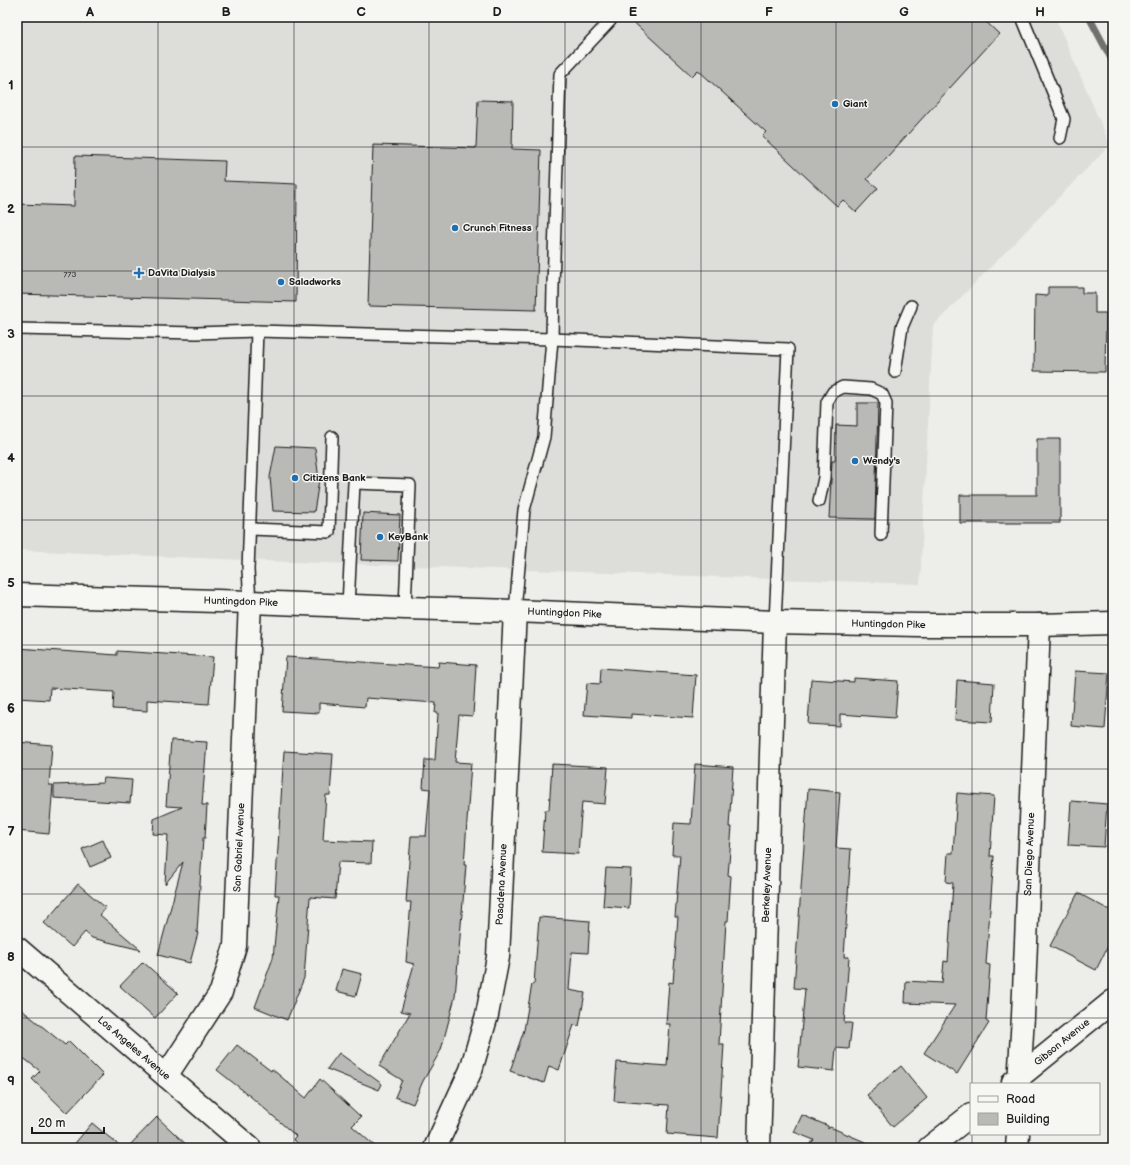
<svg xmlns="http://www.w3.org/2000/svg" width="1130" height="1165" font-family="'Balsamiq Sans',sans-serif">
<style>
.built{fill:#ddddda}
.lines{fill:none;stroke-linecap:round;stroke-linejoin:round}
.stream{stroke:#6f6f6d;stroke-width:7}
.building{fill:#b9b9b6;stroke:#1c1c1c}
.service-casing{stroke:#1c1c1c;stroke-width:14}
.minor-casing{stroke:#1c1c1c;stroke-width:25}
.primary-casing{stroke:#1c1c1c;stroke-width:25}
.service{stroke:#f6f6f2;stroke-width:11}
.minor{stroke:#f6f6f2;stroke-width:22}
.primary{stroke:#f6f6f2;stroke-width:22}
.grid{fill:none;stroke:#1c1c1c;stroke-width:1;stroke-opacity:0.55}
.poi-dot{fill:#1f6fb2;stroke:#f6f6f2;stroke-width:1.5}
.labels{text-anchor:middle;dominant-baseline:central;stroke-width:3;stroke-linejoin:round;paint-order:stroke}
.number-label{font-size:8px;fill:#434342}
.poi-label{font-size:10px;font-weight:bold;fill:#1c1c1c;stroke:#f6f6f2;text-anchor:start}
.street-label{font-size:10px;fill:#1c1c1c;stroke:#f6f6f2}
.neatline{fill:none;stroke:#1c1c1c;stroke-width:1.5}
.grid-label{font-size:13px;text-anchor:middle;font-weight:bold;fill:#1c1c1c}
</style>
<rect width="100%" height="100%" fill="#edede9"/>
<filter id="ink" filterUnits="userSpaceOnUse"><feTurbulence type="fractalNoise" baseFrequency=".025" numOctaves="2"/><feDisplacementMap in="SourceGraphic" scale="8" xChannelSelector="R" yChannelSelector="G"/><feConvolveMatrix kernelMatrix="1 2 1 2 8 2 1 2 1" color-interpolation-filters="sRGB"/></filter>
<g filter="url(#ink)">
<path class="built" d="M 17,17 L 500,17 L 528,24 L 536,17 L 1055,17 L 1110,145 L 933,326 L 920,584 L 265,561 L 17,550 Z"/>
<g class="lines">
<path class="stream" d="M 1089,17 L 1113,62"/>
</g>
<g class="building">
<path d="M 628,17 L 981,17 L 999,34 L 867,179 L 878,188 L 856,212 L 843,200 L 837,206 L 762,136 L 766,132 L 698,70 L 692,76 Z"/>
<path d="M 478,100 L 513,101 L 512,149 L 541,150 L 536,310 L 368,306 L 373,145 L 476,148 Z"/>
<path d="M 75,156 L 225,161 L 224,181 L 297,184 L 296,302 L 17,294 L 17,204 L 74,206 Z"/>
<path d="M 1048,287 L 1082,287 L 1082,293 L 1095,293 L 1095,313 L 1106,313 L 1105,372 L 1034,371 L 1035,295 L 1048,296 Z"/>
<path d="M 857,403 L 878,403 L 875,519 L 829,518 L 832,461 L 835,461 L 836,425 L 857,426 Z"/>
<path d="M 1037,439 L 1060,439 L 1060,523 L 960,523 L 960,495 L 1037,495 Z"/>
<path d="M 276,446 L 315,448 L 319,480 L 314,512 L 273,511 L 270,477 Z"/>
<path d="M 363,513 L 400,515 L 398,561 L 361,560 Z"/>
<path d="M 17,648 L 117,655 L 117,651 L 213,657 L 209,704 L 147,700 L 147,711 L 113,709 L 114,692 L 50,688 L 49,700 L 17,698 Z"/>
<path d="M 286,657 L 438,667 L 439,662 L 476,665 L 473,716 L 459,715 L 455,762 L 471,763 L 464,865 L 466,865 L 455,997 L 441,1050 L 423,1081 L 413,1104 L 395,1097 L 402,1080 L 379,1066 L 410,1013 L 401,1011 L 414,964 L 406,962 L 411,902 L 406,902 L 411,836 L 426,836 L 430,789 L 423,788 L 425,760 L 435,760 L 438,713 L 435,713 L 436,703 L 366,698 L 365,707 L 319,703 L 319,713 L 282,711 Z"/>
<path d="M 601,668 L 696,675 L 693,718 L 631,714 L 631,718 L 584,715 L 587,683 L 600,684 Z"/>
<path d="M 1075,671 L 1109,673 L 1105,729 L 1071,726 Z"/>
<path d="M 854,678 L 898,681 L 895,718 L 840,714 L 840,726 L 808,724 L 811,679 L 854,682 Z"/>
<path d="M 957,680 L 994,683 L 992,722 L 955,720 Z"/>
<path d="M 171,740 L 207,742 L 202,805 L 207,805 L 205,838 L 203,838 L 197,932 L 198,933 L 190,963 L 158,955 L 183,862 L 165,884 L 168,835 L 153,834 L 154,819 L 182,807 L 166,806 Z"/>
<path d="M 17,742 L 52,745 L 49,785 L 53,785 L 49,834 L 17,831 Z"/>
<path d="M 284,751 L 333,754 L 330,795 L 326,795 L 323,840 L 372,842 L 371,863 L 338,862 L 335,899 L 310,897 L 304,978 L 287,1020 L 255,1007 L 273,958 L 279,895 L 275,895 Z"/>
<path d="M 552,764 L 608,767 L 605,804 L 582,802 L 578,854 L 542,852 L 545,810 L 549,810 Z"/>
<path d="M 695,764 L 733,767 L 729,827 L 732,827 L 728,875 L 731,876 L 728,921 L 726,921 L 719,1044 L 724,1044 L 718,1138 L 667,1134 L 669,1105 L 614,1101 L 617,1062 L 667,1066 L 670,1024 L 666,1024 L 669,982 L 673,983 L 678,917 L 675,917 L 680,855 L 672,855 L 674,823 L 691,824 Z"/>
<path d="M 104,778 L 132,780 L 130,803 L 54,798 L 54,785 L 103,783 Z"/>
<path d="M 808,789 L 840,792 L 836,848 L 851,849 L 844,957 L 849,957 L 844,1023 L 852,1023 L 849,1049 L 836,1048 L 834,1071 L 798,1067 L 805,989 L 794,988 Z"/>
<path d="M 957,793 L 994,796 L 990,856 L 994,856 L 986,964 L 990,965 L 986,1021 L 989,1023 L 957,1074 L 924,1053 L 955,1005 L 905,1003 L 906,981 L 942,983 L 944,961 L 948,962 L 953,883 L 946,882 L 948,853 L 953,853 Z"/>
<path d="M 1071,801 L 1107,804 L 1104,847 L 1068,845 Z"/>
<path d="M 103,840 L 111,858 L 90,867 L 82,849 Z"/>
<path d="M 606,868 L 631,869 L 629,908 L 603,906 Z"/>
<path d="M 78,884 L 106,908 L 100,915 L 141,950 L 92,938 L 85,932 L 72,947 L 44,923 Z"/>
<path d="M 1078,893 L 1113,912 L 1113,936 L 1096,970 L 1050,946 Z"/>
<path d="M 539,917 L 590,921 L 588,953 L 572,952 L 569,990 L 585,993 L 579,1026 L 574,1025 L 559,1070 L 549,1066 L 544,1083 L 510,1071 L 524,1030 L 532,984 L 534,984 Z"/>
<path d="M 143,962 L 178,993 L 155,1018 L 120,986 Z"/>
<path d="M 342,969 L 362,974 L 356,996 L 336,991 Z"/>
<path d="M 17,1006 L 65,1045 L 69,1041 L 103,1075 L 67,1113 L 32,1079 L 40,1071 L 17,1053 Z"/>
<path d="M 237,1045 L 271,1071 L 272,1069 L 306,1098 L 320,1079 L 361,1117 L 352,1126 L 377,1148 L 303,1148 L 293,1139 L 296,1136 L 250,1096 L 217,1070 Z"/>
<path d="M 339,1053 L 382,1084 L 379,1090 L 327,1069 Z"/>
<path d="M 901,1066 L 927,1098 L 893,1127 L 867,1095 Z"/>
<path d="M 802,1115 L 828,1126 L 828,1129 L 830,1127 L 879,1148 L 805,1148 L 814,1140 L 794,1132 Z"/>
<path d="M 157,1117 L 190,1148 L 127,1148 Z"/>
<path d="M 92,1123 L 122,1148 L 71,1148 Z"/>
</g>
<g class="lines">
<g class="service-casing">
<g id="service">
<path d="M 1022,17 L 1064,119 L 1060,138"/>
<path d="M 17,329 L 196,333 L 257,331 L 552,339 L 788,349 L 775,622"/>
<path d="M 895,372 L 902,327 L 911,306"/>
<path d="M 819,501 L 824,478 L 827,402 L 833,392 L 843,387 L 871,389 L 882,394 L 886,403 L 881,535"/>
<path d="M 250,529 L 329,532 L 332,437"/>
<path d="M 250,602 L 248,570 L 257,331"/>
<path d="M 348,606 L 354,483 L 410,485 L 405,608"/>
<path d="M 515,611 L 524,510 L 544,437 L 552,339 L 553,286 L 560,74 L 610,21"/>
</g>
</g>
<g class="minor-casing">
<g id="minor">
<path id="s1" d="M 17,948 L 250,1148"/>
<path id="s2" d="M 166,1076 L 221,992 L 235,946 L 250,602"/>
<path id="s3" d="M 1013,1082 L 1113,1001"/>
<path id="s4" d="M 1019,1084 L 1023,1016 L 1039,625"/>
<path id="s5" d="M 435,1148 L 471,1070 L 487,1015 L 498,957 L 515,611"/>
<path id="s6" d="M 759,1148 L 775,622"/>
<path d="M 929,1148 L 971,1115"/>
<path d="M 1017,1148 L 1018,1134"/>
</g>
</g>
<g class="primary-casing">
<g id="primary">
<path id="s7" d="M 17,595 L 250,602 L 405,608 L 515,611 L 775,622 L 919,625 L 1039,625 L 1113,623"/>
</g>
</g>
<use href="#service" class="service"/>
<use href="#minor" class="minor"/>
<use href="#primary" class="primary"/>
</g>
</g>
<path class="grid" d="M 158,17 L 158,1148M 294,17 L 294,1148M 429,17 L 429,1148M 565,17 L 565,1148M 701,17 L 701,1148M 836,17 L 836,1148M 972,17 L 972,1084M 17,147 L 1113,147M 17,271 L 1113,271M 17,396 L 1113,396M 17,520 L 1113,520M 17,645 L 1113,645M 17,769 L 1113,769M 17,894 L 1113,894M 17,1018 L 1113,1018M 972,1134 L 972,1148"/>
<g class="poi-dot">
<circle cx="835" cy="104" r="4"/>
<circle cx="455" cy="228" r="4"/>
<path d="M137 267h4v4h4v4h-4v4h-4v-4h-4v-4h4z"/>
<circle cx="281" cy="282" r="4"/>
<circle cx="855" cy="461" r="4"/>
<circle cx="295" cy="478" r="4"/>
<circle cx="380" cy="537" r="4"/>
</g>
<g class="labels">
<g class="number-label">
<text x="70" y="274">773</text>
</g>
<g class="poi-label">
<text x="843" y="104">Giant</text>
<text x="463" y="228">Crunch Fitness</text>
<text x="148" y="273">DaVita Dialysis</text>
<text x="289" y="282">Saladworks</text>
<text x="863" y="461">Wendy's</text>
<text x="303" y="478">Citizens Bank</text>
<text x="388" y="537">KeyBank</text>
</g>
<g class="street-label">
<text stroke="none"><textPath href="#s7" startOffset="224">Huntingdon Pike</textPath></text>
<text stroke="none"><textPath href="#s7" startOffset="548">Huntingdon Pike</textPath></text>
<text stroke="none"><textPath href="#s7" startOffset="872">Huntingdon Pike</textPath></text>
<text stroke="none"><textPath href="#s2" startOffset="247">San Gabriel Avenue</textPath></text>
<text stroke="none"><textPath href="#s4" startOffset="230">San Diego Avenue</textPath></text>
<text stroke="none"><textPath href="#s5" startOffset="275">Pasadena Avenue</textPath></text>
<text stroke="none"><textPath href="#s6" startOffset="263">Berkeley Avenue</textPath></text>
<text stroke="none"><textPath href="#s3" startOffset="63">Gibson Avenue</textPath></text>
<text stroke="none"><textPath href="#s1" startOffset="154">Los Angeles Avenue</textPath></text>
</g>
</g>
<rect width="1130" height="1165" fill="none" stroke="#f6f6f2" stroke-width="44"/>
<rect x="970" y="1083" width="130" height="52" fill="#f6f6f2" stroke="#9f9f9c"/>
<rect x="978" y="1096" width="20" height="6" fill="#f6f6f2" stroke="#9f9f9c"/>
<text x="1006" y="1103" font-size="12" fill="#1c1c1c">Road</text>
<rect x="978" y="1113" width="20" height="12" fill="#b9b9b6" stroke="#9f9f9c"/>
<text x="1006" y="1123" font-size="12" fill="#1c1c1c">Building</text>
<path d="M32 1127v6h72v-6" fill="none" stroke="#1c1c1c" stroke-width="2"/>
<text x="38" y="1127" font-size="12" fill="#1c1c1c" stroke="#f6f6f2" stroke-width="3" paint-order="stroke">20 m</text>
<rect x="22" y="22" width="1086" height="1121" class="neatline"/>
<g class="grid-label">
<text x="90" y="16">A</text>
<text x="226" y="16">B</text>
<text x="361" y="16">C</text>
<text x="497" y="16">D</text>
<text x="633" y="16">E</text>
<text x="769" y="16">F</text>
<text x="904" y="16">G</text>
<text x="1040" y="16">H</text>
<text x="11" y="89">1</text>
<text x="11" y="213">2</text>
<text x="11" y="338">3</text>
<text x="11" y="462">4</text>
<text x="11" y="587">5</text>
<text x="11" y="712">6</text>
<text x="11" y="836">7</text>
<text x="11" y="961">8</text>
<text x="11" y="1085">9</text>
</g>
</svg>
